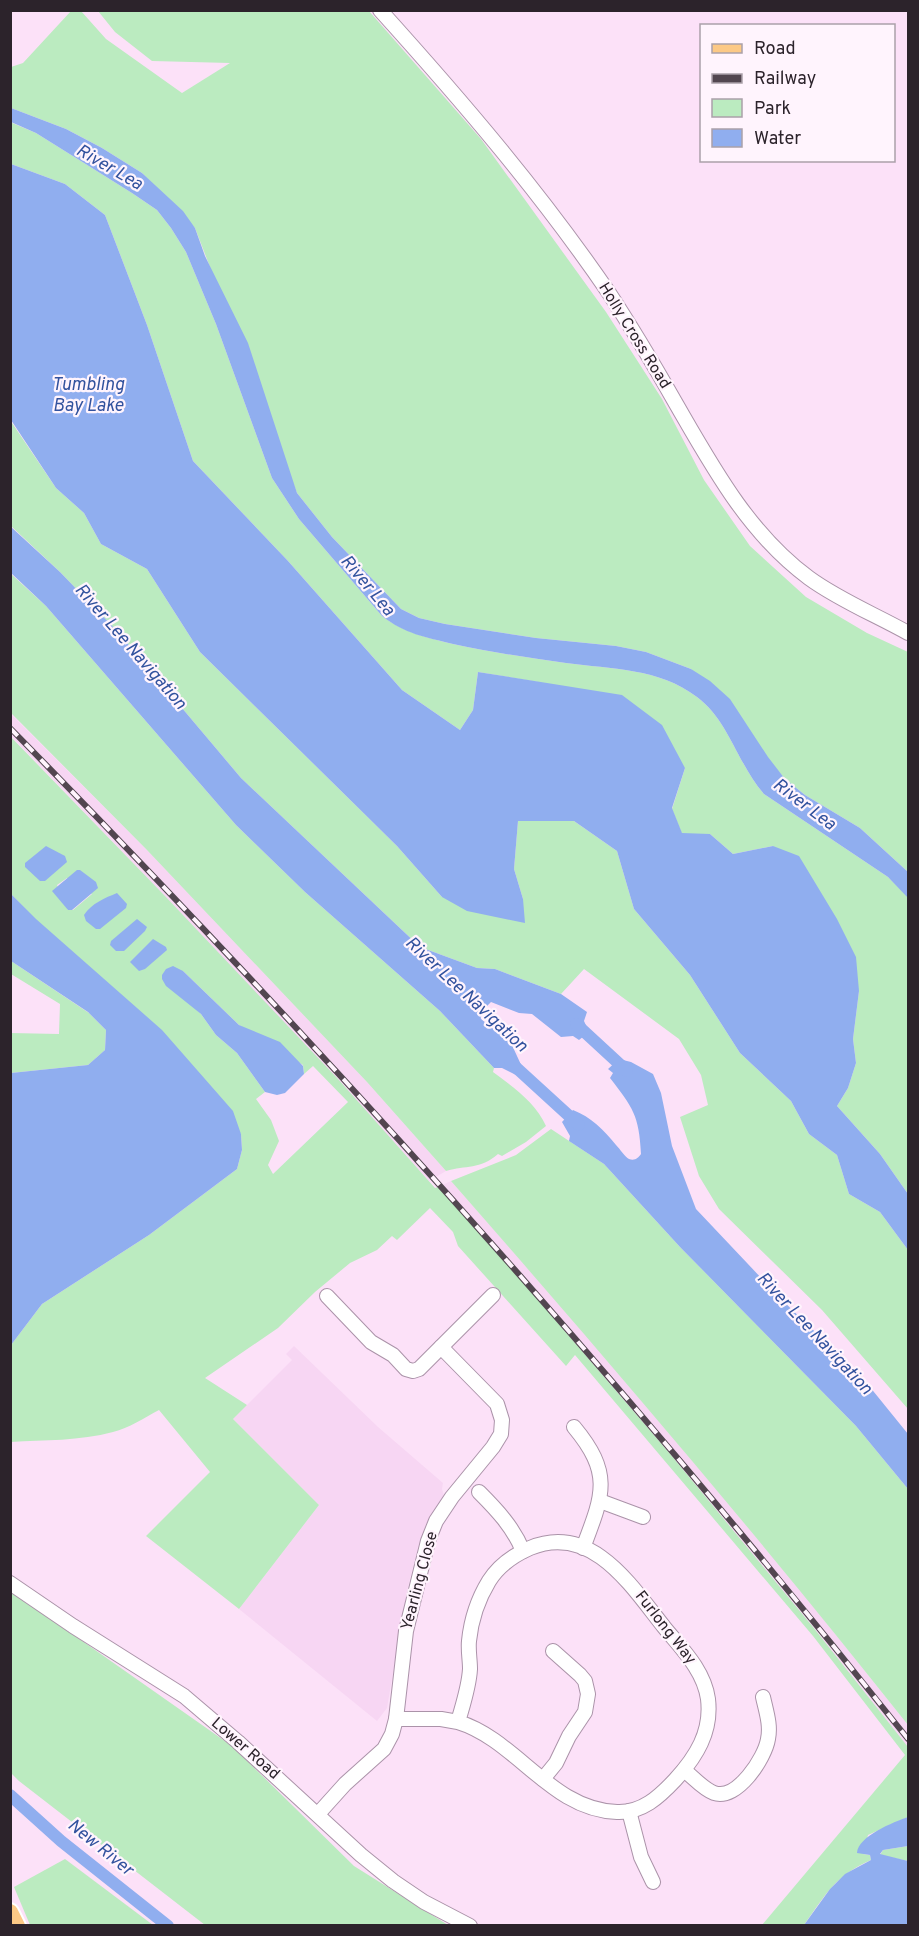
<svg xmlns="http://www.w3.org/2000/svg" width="919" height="1936" font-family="Overpass,sans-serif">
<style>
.built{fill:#f7d6f3}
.green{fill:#bbebc0;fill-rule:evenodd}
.water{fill:#90aeef}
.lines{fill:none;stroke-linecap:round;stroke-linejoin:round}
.canal{stroke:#90aeef;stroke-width:12}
.minor-casing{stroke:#ab93a9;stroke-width:16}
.major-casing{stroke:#fff;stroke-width:20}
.minor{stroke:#fff;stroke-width:14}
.major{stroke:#fcc986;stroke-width:16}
.rail-casing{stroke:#524650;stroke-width:6}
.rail{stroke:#fff4fd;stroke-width:4;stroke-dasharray:11;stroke-linecap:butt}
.labels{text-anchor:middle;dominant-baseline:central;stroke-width:4.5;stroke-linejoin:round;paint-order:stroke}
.street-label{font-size:16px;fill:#2c232b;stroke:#fff4fd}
.water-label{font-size:18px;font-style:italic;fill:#32529e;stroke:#fff4fd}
</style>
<rect width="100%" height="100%" fill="#fce1f8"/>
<g class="built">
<path d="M 10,713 L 147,850 L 367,1082 L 446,1171 L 429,1181 L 377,1123 L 165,896 L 11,736 Z"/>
<path d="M 451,1181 L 585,1333 L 777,1561 L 908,1725 L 908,1747 L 813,1627 L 670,1455 L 504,1260 L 438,1187 Z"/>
<path d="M 294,1346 L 378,1427 L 443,1483 L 442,1489 L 444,1496 L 426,1524 L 418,1547 L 407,1591 L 387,1708 L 377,1721 L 239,1609 L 319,1505 L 233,1419 L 292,1360 L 286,1354 Z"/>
</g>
<g class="green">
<path d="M 71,11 L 81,11 L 106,39 L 182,93 L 230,63 L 152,61 L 115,32 L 98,11 L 369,11 L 481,139 L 606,312 L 662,399 L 704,480 L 750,546 L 806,597 L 867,633 L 908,652 L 908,872 L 860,828 L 805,795 L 785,779 L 691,669 L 646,652 L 616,646 L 536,638 L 445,624 L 419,618 L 401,609 L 332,537 L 297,493 L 195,228 L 142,173 L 102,148 L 66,129 L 11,108 L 11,67 L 23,63 Z"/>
<path d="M 10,122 L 36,133 L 132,193 L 157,210 L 171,228 L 186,252 L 216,324 L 272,478 L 299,519 L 382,616 C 402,632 428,638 453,644 C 491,652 528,658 566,663 C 611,669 659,668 697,697 C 729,721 737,763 764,794 L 888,877 L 906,895 L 908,898 L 908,1194 L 880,1154 L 837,1106 L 848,1088 L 856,1063 L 853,1039 L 859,991 L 773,846 L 733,854 L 710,834 L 682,834 L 672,809 L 685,768 L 538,682 L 478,672 L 473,710 L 460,730 L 402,690 L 288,561 L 193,461 L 147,325 L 105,215 L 65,184 L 11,164 Z"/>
<path d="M 10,420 L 56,488 L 84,513 L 101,544 L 147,569 L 200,652 L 397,846 L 442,897 L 523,899 L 514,869 L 518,821 L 574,821 L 617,851 L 634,909 L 690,975 L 740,1053 L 791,1101 L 809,1134 L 837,1155 L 849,1194 L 880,1212 L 908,1250 L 908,1409 L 822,1310 L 719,1209 L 699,1176 L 680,1117 L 708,1105 L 701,1075 L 679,1039 L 584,969 L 561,994 L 495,969 L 477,968 L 420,947 L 241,778 L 117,631 L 60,572 L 11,526 Z"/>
<path d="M 10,573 L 46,606 L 236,825 L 305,892 L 440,1011 L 494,1068 L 493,1072 C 513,1087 536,1103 546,1126 L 526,1142 L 502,1156 L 498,1154 C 480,1170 466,1165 446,1171 L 367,1082 L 147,850 L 11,713 Z"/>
<path d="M 10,736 L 165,896 L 338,1079 L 435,1188 L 438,1187 L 504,1260 L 671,1455 L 813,1627 L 908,1747 L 908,1817 L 868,1835 L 863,1854 L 870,1855 L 871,1860 C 835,1876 826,1894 804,1925 L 762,1925 L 905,1755 L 813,1636 L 575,1355 L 566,1366 L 458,1246 L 453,1232 L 430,1208 L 397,1240 L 392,1236 L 377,1250 L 350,1263 L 315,1292 L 278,1328 L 205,1378 L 247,1405 L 233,1419 L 319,1505 L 239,1609 L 146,1536 L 210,1472 L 159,1410 C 144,1418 129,1428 113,1432 C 80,1441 44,1440 11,1442 L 11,1345 L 42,1304 L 149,1235 L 237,1169 L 242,1150 L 241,1134 L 11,894 ZM 67,878 L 92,894 L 73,910 L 68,910 L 57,885 ZM 183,971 L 239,1025 L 303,1065 L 304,1074 L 313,1066 L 348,1102 L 273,1174 L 268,1165 L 279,1141 L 271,1120 L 256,1099 L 265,1092 L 237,1053 L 216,1035 L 201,1014 L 190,1003 Z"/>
<path d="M 11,961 L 89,1013 L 106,1030 L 105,1050 L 88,1065 L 11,1073 L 10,1033 L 59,1034 L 60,1004 L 11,974 Z"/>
<path d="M 551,1129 L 604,1164 L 680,1247 L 856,1426 L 908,1489 L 908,1725 C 761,1539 607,1359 451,1181 L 516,1155 Z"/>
<path d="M 11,1591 L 232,1746 L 354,1866 L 448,1925 L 205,1925 L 19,1781 L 11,1773 Z"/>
<path d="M 908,1846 L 908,1861 L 880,1855 L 883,1850 Z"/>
<path d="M 65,1859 L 153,1925 L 30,1925 L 14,1887 Z"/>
</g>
<g class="water">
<path d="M 11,108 L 66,129 L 102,148 L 142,173 L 183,211 L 195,228 L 205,256 L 248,343 L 297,493 L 332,537 L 401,609 L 419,618 L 445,624 L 536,638 L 616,646 L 646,652 L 691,669 L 710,681 L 730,699 L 768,757 L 785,779 L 805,795 L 860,828 L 908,872 L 908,898 L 888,877 L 764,794 C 737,763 729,721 697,697 C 659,668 611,669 566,663 C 528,658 491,652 453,644 C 425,637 405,634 382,616 L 299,519 L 272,478 L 216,324 L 186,252 L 171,228 L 157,210 L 132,193 L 36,133 L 11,122 Z"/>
<path d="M 11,164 L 65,184 L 105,215 L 147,325 L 193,461 L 288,561 L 402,690 L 460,730 L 473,710 L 478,672 L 622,695 L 662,725 L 685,768 L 672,808 L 682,833 L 710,834 L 733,854 L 773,846 L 799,856 L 837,919 L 856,957 L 859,991 L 853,1039 L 856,1063 L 848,1088 L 837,1106 L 880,1154 L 908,1194 L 908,1250 L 880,1212 L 849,1194 L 837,1155 L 809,1134 L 791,1101 L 740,1053 L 690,975 L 634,909 L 617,851 L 574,821 L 518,821 L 514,869 L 523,899 L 525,923 L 467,911 L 442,897 L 397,846 L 200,652 L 147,569 L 101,544 L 84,513 L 56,488 L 11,420 Z"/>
<path d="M 10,526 L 60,572 L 117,631 L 241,778 L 420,947 L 477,968 L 495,969 L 561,994 L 587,1012 L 584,1021 L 589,1032 L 579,1040 L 573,1036 L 561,1037 L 532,1014 L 519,1013 L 491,1002 L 480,1013 L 481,1019 L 511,1043 L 523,1069 L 516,1075 L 502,1068 L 494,1068 L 440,1011 L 305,892 L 236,825 L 46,606 L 11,573 Z"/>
<path d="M 46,846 L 65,856 L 67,862 L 45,881 L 40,881 L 25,867 L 25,863 Z"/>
<path d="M 77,870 L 80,870 L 96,882 L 98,888 L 72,910 L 68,910 L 52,891 Z"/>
<path d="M 117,893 L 127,904 L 126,908 L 100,929 L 96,929 L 86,921 L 84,915 C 92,903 105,898 117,893 Z"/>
<path d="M 11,894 L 36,919 L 162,1030 L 233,1111 L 241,1134 L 242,1150 L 237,1169 L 149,1235 L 42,1304 L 11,1345 L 11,1073 L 88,1065 L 105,1050 L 106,1030 L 88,1012 L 11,961 Z"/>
<path d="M 137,919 L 147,927 L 145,931 L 124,951 L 116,951 L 110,945 L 111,941 Z"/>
<path d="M 153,939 L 166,947 L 167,950 L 145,969 L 139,971 L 130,962 Z"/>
<path d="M 173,966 L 183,971 L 239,1025 L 280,1042 L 303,1066 L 304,1074 L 285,1093 L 277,1095 L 265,1092 L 237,1053 L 216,1035 L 201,1014 L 166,986 L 162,979 L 162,975 L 166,969 Z"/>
<path d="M 619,1059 L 631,1062 L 653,1074 L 661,1093 L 672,1146 L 696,1209 L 782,1300 L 861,1376 L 908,1434 L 908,1489 L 856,1426 L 680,1247 L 604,1164 L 569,1141 L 570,1136 L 562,1122 L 573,1110 C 591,1117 604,1130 616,1145 C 620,1149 625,1157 629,1159 C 635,1161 638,1158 641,1154 C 639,1115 633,1108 610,1078 L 613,1073 L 608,1069 Z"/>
<path d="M 526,1071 L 557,1101 L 552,1106 L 521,1075 Z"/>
<path d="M 908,1817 L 908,1846 L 883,1850 L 880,1854 L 908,1861 L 908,1925 L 804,1925 L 830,1889 L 845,1874 L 871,1860 L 870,1855 L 857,1853 C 858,1836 894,1822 908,1817 Z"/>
</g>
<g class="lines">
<g class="canal">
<path d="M 576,1024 L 627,1071"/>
<path d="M 510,1062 L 579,1125"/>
<path d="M 10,1795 L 61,1841 L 168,1926"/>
</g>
<g class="minor-casing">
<g id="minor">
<path d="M 380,10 C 462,101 540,192 609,293 C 632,328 654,365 675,402 C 712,466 748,533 809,578 C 839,600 876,615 908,633"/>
<path d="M 327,1296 L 371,1342 L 393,1355 L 406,1369 L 413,1371 L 419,1369 L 493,1295"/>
<path d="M 574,1427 C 613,1474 603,1495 583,1548"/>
<path d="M 479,1492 C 497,1510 513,1527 523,1551"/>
<path d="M 600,1501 L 643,1517"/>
<path d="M 10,1583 L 73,1626 L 184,1696 L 238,1742 L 361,1855 L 393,1881 L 424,1902 L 470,1926"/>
<path d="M 396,1719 L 441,1719 L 458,1722 C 463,1704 469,1687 470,1669 C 470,1660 468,1650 469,1641 C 471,1621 478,1599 489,1581 C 499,1565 514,1555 530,1548 C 592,1522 632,1587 664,1627 C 681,1648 704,1670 708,1699 C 712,1732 696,1757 675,1780 C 659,1797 642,1813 617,1812 C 551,1810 517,1740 458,1722"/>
<path d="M 684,1770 C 693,1777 703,1789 714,1793 C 737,1801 765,1758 768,1739 C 771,1725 766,1711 763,1697"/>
<path d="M 543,1779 L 556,1763 L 569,1736 L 585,1712 L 588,1694 L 585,1681 L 580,1675 L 553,1651"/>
<path d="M 629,1811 L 641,1857 L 653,1882"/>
<path d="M 318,1814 L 345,1784 L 384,1749 L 392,1734 L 396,1719 L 406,1631 L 428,1541 L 436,1521 L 452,1497 L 493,1447 L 501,1434 L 502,1420 L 497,1404 L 441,1347"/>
</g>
</g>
<g class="major-casing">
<path id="major" d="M 10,1912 L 17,1926"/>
</g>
<use href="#minor" class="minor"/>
<use href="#major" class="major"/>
<g class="rail-casing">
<path id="rail" d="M 10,728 C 326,1050 628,1386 908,1739"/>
</g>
<use href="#rail" class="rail"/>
</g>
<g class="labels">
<g class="street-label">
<text transform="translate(634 336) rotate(58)">Holly Cross Road</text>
<text transform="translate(420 1581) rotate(-75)">Yearling Close</text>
<text transform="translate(665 1628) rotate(52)">Furlong Way</text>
<text transform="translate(245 1749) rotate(41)">Lower Road</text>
</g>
<g class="water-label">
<text transform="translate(109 168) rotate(30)">River Lea</text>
<text x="88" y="385">Tumbling<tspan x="88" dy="21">Bay Lake</tspan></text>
<text transform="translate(367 586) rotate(50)">River Lea</text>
<text transform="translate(130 647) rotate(49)">River Lee Navigation</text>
<text transform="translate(804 805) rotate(37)">River Lea</text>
<text transform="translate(466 995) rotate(43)">River Lee Navigation</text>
<text transform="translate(814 1334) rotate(47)">River Lee Navigation</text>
<text transform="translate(100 1848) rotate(39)">New River</text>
</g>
</g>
<rect width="919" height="1936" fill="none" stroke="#2c232b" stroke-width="24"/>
<rect x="700" y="24" width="195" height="138" fill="#fff4fd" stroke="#aba0a9" stroke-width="1.5"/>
<rect x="712" y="44" width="30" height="9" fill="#fcc986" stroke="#aba0a9" stroke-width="1.5"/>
<text x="754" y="54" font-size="18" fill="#2c232b">Road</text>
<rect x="712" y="74" width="30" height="9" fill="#524650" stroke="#aba0a9" stroke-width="1.5"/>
<text x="754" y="84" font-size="18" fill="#2c232b">Railway</text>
<rect x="712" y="99" width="30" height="18" fill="#bbebc0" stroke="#aba0a9" stroke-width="1.5"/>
<text x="754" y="114" font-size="18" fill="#2c232b">Park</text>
<rect x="712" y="129" width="30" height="18" fill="#90aeef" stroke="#aba0a9" stroke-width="1.5"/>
<text x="754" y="144" font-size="18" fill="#2c232b">Water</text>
</svg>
